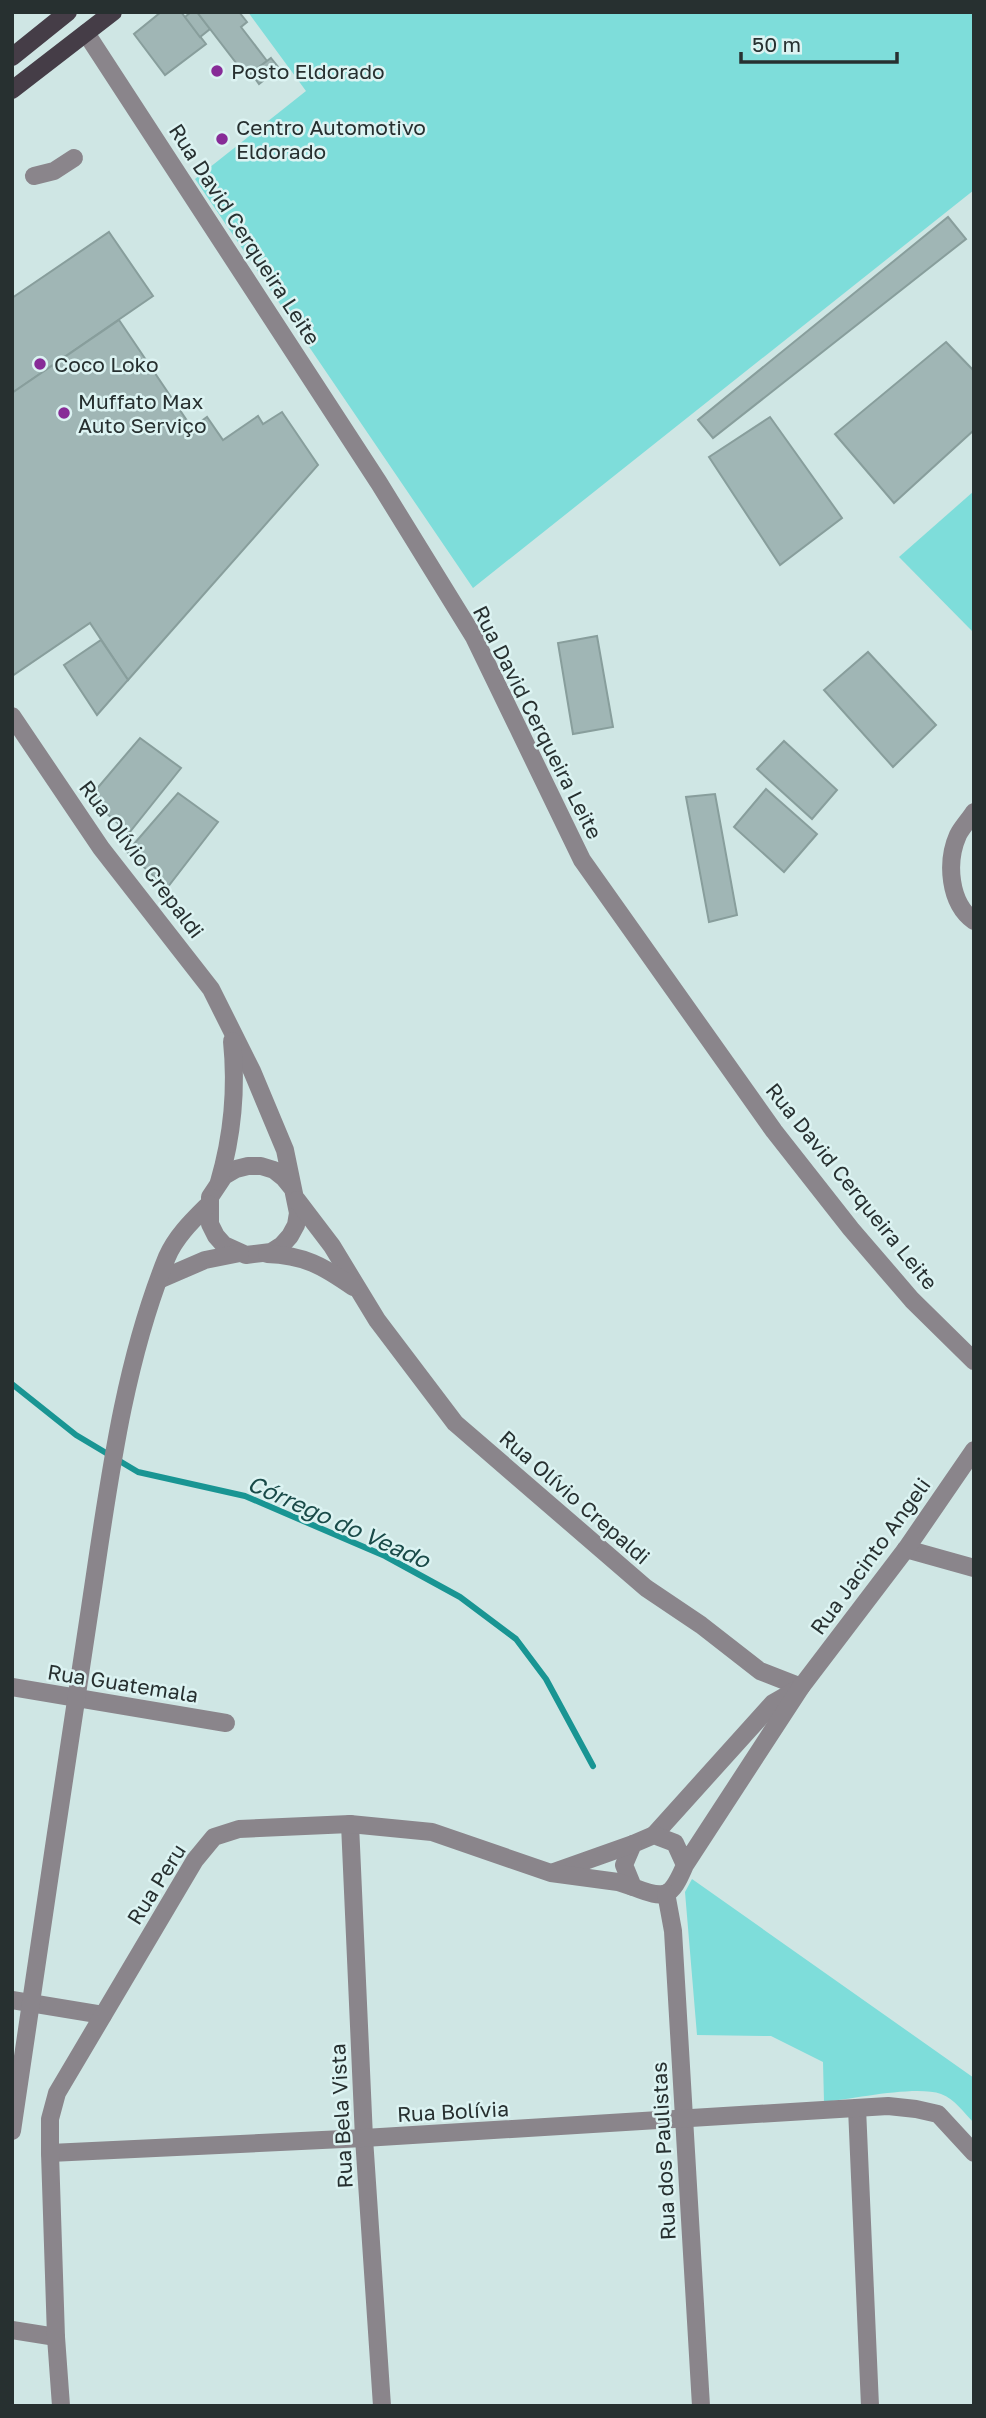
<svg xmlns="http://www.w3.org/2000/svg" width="986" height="2418" font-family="'Golos Text',sans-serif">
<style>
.green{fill:#7eddda}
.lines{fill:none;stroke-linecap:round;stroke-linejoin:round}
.stream{stroke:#199593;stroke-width:6}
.building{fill:#a0b6b5;stroke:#889e9c;stroke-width:2}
.minor{stroke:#8a858b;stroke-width:18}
.major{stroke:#453d47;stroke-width:18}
.poi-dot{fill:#872b97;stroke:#dcf3f2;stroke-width:2.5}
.labels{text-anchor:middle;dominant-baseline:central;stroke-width:5;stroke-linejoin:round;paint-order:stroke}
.poi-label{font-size:21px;fill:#273030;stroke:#dcf3f2;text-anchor:start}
.street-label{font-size:21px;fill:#273030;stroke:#dcf3f2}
.water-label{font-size:23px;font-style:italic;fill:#194a48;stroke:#dcf3f2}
</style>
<rect width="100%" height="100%" fill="#cfe6e4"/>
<g class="green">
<path d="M 248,12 L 974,12 L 974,190 L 473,588 L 195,179 L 306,91 Z"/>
<path d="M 974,491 L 974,633 L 899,557 Z"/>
<path d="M 692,1879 L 974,2078 L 974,2123 C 964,2113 955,2099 941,2094 C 916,2085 853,2099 824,2102 L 823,2062 L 771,2036 L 697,2035 L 685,1892 Z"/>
</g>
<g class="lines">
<path class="stream" d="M 12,1384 L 76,1435 L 138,1472 L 245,1496 L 385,1556 L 460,1597 L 516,1639 L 546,1679 L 593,1766"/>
</g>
<g class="building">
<path d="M 161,12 L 181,12 L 206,44 L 165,75 L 134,34 Z"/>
<path d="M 191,12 L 197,12 L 210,29 L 200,37 L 185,17 Z"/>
<path d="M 197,12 L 239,12 L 247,22 L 241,27 L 267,61 L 247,77 Z"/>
<path d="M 271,58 L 279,68 L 259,84 L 251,73 Z"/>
<path d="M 948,217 L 966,239 L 713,438 L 698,420 Z"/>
<path d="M 109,232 L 153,296 L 12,393 L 12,298 Z"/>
<path d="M 119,320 L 192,428 L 207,417 L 223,440 L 258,416 L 263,424 L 282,412 L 318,465 L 128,680 L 90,623 L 12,676 L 12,393 Z"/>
<path d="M 946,342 L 974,371 L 974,430 L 894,503 L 835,434 Z"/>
<path d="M 770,417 L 842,518 L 780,565 L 709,457 Z"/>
<path d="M 597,636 L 613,727 L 573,734 L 558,643 Z"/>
<path d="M 101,640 L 128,680 L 97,715 L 64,665 Z"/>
<path d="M 868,652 L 936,725 L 893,767 L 824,690 Z"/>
<path d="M 140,738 L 181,768 L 129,833 L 89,798 Z"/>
<path d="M 784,741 L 837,790 L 812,819 L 757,769 Z"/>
<path d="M 766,789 L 817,834 L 784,872 L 734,827 Z"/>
<path d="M 178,793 L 218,822 L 167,888 L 127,852 Z"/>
<path d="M 715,794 L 737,915 L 709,922 L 686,797 Z"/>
</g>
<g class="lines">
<g class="minor">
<path d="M 86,33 L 379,483 L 474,637 L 582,860 L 774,1131 L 851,1229 L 912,1300 L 974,1361"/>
<path d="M 34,176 L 54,171 L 74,158"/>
<path d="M 12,716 L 101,848 L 211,989 L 252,1071 L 285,1150 L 298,1213 L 296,1225 L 290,1236 L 282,1245 L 271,1252 L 246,1255 L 224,1245 L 216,1236 L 210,1224 L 210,1197 L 224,1176 L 236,1169 L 248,1166 L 261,1166 L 274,1170 L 284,1178 L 293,1189"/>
<path d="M 974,812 C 969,820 962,827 958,835 C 946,862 949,903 974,921"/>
<path d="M 219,1182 C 233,1134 237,1090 232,1041"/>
<path d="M 297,1200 L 332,1246 L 377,1320 L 455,1423 L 646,1588 L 701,1625 L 760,1671 L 801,1687"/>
<path d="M 267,1254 C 304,1255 323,1266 353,1287"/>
<path d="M 161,1279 L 205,1260 L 240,1253"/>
<path d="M 906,1549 L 974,1568"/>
<path d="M 12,1687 L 226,1723"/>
<path d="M 350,1824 L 364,2138 L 382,2406"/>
<path d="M 654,1835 L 773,1703 L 801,1687"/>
<path d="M 685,1865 L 675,1843 L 654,1835 L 633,1844 L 624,1865 L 633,1887 C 666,1900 671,1898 685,1865 L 801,1687 L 906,1549 L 974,1450"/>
<path d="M 554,1872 L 633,1844"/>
<path d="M 666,1893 L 673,1931 L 701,2406"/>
<path d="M 12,2000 L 103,2015"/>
<path d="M 857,2108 L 870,2406"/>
<path d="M 12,2131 C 38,1957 63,1782 90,1608 C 108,1490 122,1368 167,1257 C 176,1236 193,1220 209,1204"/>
<path d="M 50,2153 L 364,2138 L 888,2106 L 916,2109 L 938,2114 L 974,2153"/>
<path d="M 12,2330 L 56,2337"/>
<path d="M 61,2406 L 56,2337 L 50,2153 L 50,2119 L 57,2093 L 195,1860 L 214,1837 L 239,1829 L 350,1824 L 432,1832 L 551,1873 L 618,1882 L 633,1887"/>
</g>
<g class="major">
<path d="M 12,57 L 68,12"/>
<path d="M 12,90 L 113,12"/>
</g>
</g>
<g class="poi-dot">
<circle cx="217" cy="71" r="7"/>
<circle cx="222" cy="139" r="7"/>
<circle cx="40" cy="364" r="7"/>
<circle cx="64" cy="413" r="7"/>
</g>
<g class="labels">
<g class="poi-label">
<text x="231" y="71">Posto Eldorado</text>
<text x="236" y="127">Centro Automotivo<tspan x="236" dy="24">Eldorado</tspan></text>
<text x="54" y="364">Coco Loko</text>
<text x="78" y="401">Muffato Max<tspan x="78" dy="24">Auto Serviço</tspan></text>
</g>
<g class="street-label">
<text transform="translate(245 234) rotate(57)">Rua David Cerqueira Leite</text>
<text transform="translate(538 722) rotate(63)">Rua David Cerqueira Leite</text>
<text transform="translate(142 859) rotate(53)">Rua Olívio Crepaldi</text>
<text transform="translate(852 1186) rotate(51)">Rua David Cerqueira Leite</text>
<text transform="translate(575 1497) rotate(41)">Rua Olívio Crepaldi</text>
<text transform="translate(870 1556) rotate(-54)">Rua Jacinto Angeli</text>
<text transform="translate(123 1683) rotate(9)">Rua Guatemala</text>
<text transform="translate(156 1884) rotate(-58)">Rua Peru</text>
<text transform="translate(453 2111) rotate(-3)">Rua Bolívia</text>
<text transform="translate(341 2116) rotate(-93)">Rua Bela Vista</text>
<text transform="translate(663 2151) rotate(-93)">Rua dos Paulistas</text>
</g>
<g class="water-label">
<text transform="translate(339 1521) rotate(24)">Córrego do Veado</text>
</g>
</g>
<rect width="986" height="2418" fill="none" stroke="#273030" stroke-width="28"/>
<path d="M741 52v10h156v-10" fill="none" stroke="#273030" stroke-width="3.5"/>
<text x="752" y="52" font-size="21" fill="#273030" stroke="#dcf3f2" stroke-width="5" paint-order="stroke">50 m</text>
</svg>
